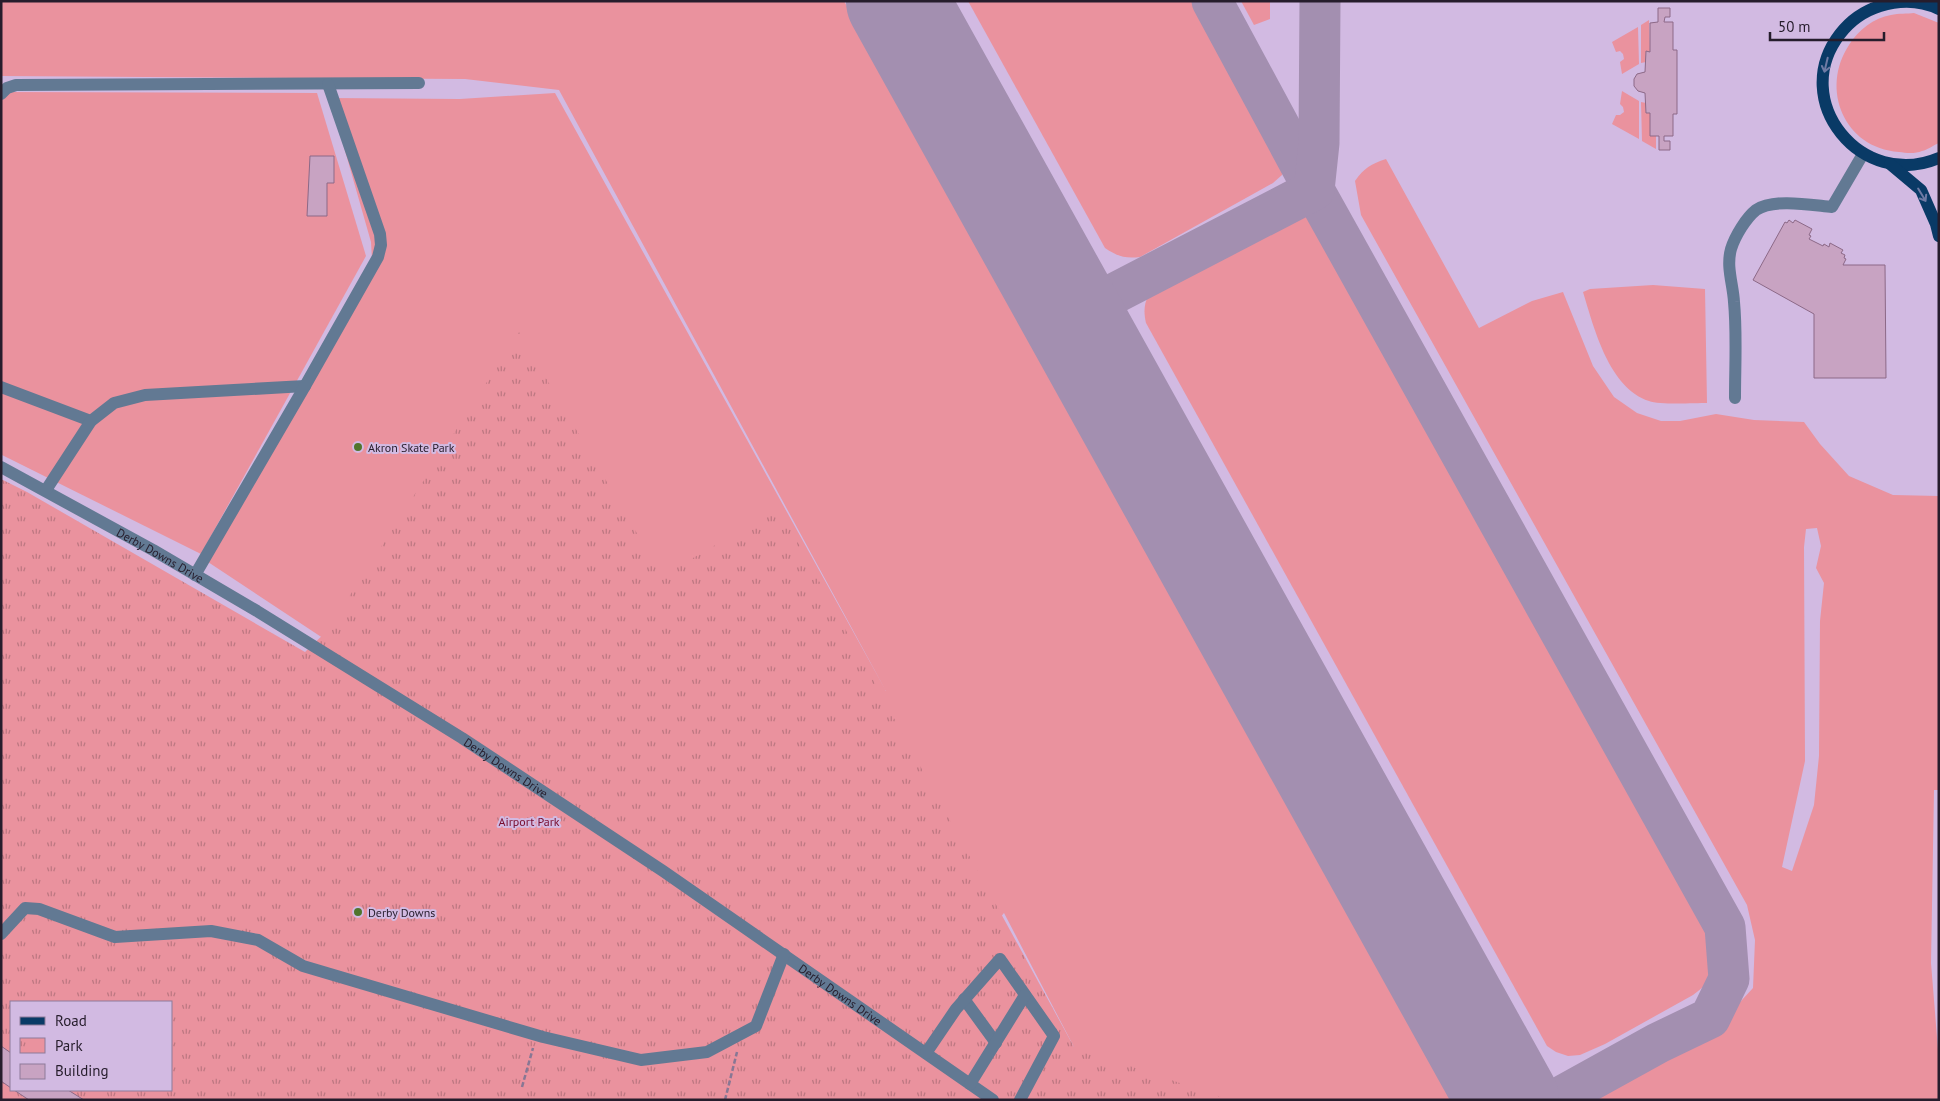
<svg xmlns="http://www.w3.org/2000/svg" width="1940" height="1101" font-family="'PT Sans',sans-serif">
<style>
.grass{fill:#ea929e;fill-rule:evenodd}
.park{fill:url(#park-tufts);fill-rule:evenodd}
.lines{fill:none;stroke-linecap:round;stroke-linejoin:round}
.taxiway{stroke:#a38fb0;stroke-width:41}
.runway{stroke:#a38fb0;stroke-width:102}
.building{fill:#c8a3c2;stroke:#8c6987}
.path{stroke:#887794;stroke-width:2.5;stroke-dasharray:5 2.5;stroke-linecap:butt}
.minor{stroke:#627993;stroke-width:12}
.major{stroke:#093a66;stroke-width:12}
.oneway{stroke:#6e7aa4}
.poi-dot{fill:#51752d;stroke:#d2bae2;stroke-width:2}
.labels{text-anchor:middle;dominant-baseline:central;stroke-width:4;stroke-linejoin:round;paint-order:stroke}
.poi-label{font-size:12px;fill:#261d2c;stroke:#d2bae2;text-anchor:start}
.street-label{font-size:12px;fill:#261d2c;stroke:#d2bae2}
.park-label{font-size:12px;fill:#770a2c;stroke:#d2bae2}
</style>
<defs>
<pattern id="park-tufts" width="24" height="20" patternUnits="userSpaceOnUse" patternTransform="scale(1.25)"><rect width="24" height="20" fill="#ea929e"/><path d="M3 7l-1-3M5 7V3M7 7l1-3M15 17l-1-3M17 17v-4M19 17l1-3" fill="none" stroke="#bd7781"/></pattern>
</defs>
<rect width="100%" height="100%" fill="#d2bae2"/>
<g class="grass">
<path d="M 1,1 L 844,1 L 1453,1100 L 1046,1100 L 1074,1047 L 1004,913 L 911,1027 L 208,562 L 372,259 L 371,242 L 330,98 L 460,99 L 555,93 L 886,691 L 559,90 L 465,79 L 1,76 Z"/>
<path d="M 968,1 L 1204,1 L 1285,151 L 1282,175 L 1273,183 L 1140,257 C 1125,259 1117,256 1105,248 Z"/>
<path d="M 1241,1 L 1270,1 L 1270,19 L 1254,25 Z"/>
<path d="M 1914,13 L 1939,23 L 1939,143 C 1933,145 1928,150 1922,151 C 1915,154 1906,153 1899,152 C 1844,148 1820,89 1849,45 C 1858,30 1874,18 1891,15 C 1899,13 1907,14 1914,13 Z"/>
<path d="M 1649,20 L 1650,52 L 1646,52 L 1646,62 L 1641,63 L 1641,25 Z"/>
<path d="M 1638,27 L 1639,64 L 1622,74 L 1620,62 L 1624,59 L 1623,54 L 1620,51 L 1616,52 L 1612,42 Z"/>
<path d="M 1622,91 L 1639,101 L 1639,139 L 1612,124 L 1616,115 L 1620,115 L 1624,112 L 1623,107 L 1620,104 Z"/>
<path d="M 1,92 L 317,93 L 366,256 L 201,554 L 2,455 Z"/>
<path d="M 1641,102 L 1646,103 L 1646,113 L 1650,113 L 1656,136 L 1656,149 L 1642,141 Z"/>
<path d="M 1386,159 L 1479,328 L 1532,301 L 1563,292 L 1593,366 L 1614,397 L 1637,413 L 1661,421 L 1680,421 L 1716,414 L 1754,420 L 1804,422 L 1820,444 L 1849,476 L 1893,495 L 1939,496 L 1939,790 L 1934,790 L 1931,963 L 1939,1062 L 1939,1100 L 1594,1100 L 1718,1026 L 1753,988 L 1755,940 L 1747,905 L 1361,215 L 1355,181 C 1364,168 1371,164 1386,159 ZM 1817,528 L 1821,546 L 1816,568 L 1824,583 L 1820,621 L 1819,756 L 1814,805 L 1792,871 L 1782,867 L 1805,761 L 1804,547 L 1806,529 Z"/>
<path d="M 1295,212 C 1309,210 1319,221 1327,231 L 1710,917 C 1724,950 1724,973 1693,995 L 1605,1044 L 1580,1055 L 1568,1056 L 1556,1052 L 1547,1046 L 1146,323 C 1142,306 1146,294 1159,283 Z"/>
<path d="M 1653,285 L 1705,289 L 1707,403 C 1694,403 1659,405 1649,401 C 1609,388 1594,328 1583,292 L 1590,289 Z"/>
</g>
<path class="park" d="M 519,332 L 662,576 L 779,508 L 1074,1047 L 1230,1100 L 4,1100 L 1,1098 L 1,479 L 27,492 L 305,652 L 327,631 ZM 11,1002 L 171,1002 L 171,1090 L 11,1090 Z"/>
<g class="lines">
<g class="taxiway">
<path d="M 1212,1 L 1314,190 L 1725,927 L 1729,979 L 1710,1018 L 1658,1043 L 1555,1100"/>
<path d="M 1071,316 L 1314,190 L 1319,143 L 1320,1"/>
</g>
<path class="runway" d="M 897,1 L 1508,1100"/>
</g>
<g class="building">
<path d="M 1658,8 L 1670,8 L 1670,17 L 1665,17 L 1664,22 L 1673,22 L 1673,50 L 1677,50 L 1677,114 L 1673,114 L 1673,136 L 1664,136 L 1664,141 L 1670,141 L 1670,150 L 1659,150 L 1659,136 L 1650,136 L 1650,113 L 1646,113 L 1645,93 L 1638,91 L 1634,86 L 1634,79 L 1637,74 L 1645,72 L 1646,51 L 1650,52 L 1650,23 L 1658,22 Z"/>
<path d="M 310,156 L 334,156 L 334,183 L 327,183 L 327,216 L 307,216 Z"/>
<path d="M 1789,220 L 1793,223 L 1795,220 L 1812,229 L 1809,235 L 1811,236 L 1809,239 L 1823,246 L 1824,244 L 1829,247 L 1830,243 L 1843,250 L 1841,253 L 1845,255 L 1844,258 L 1846,259 L 1843,265 L 1885,265 L 1886,378 L 1814,378 L 1814,314 L 1753,280 L 1785,222 L 1787,223 Z"/>
<path d="M 1,1046 L 11,1053 L 11,1088 L 1,1081 Z"/>
<path d="M 14,1090 L 68,1090 L 84,1100 L 29,1100 Z"/>
</g>
<g class="lines">
<g class="path">
<path d="M 522,1087 L 533,1048"/>
<path d="M 725,1100 L 737,1052"/>
</g>
<g class="minor">
<path d="M 1,94 L 7,88 L 16,85 L 419,83"/>
<path d="M 1,387 L 91,421"/>
<path d="M 1735,398 C 1735,366 1737,333 1734,302 C 1733,284 1726,267 1731,249 C 1735,236 1746,218 1756,210 C 1774,198 1811,205 1832,207 L 1863,154"/>
<path id="s1" d="M 1,467 L 153,550 L 257,611 L 462,738 L 663,871 L 993,1100"/>
<path d="M 46,490 L 91,421 L 114,403 L 145,395 L 305,386"/>
<path d="M 195,575 L 305,386 L 378,257 L 381,245 L 380,234 L 328,84"/>
<path d="M 1,934 L 25,908 L 39,909 L 115,937 L 211,931 L 258,940 L 303,966 L 543,1037 L 641,1060 L 707,1052 L 756,1026 L 784,954"/>
<path d="M 964,999 L 996,1043"/>
<path d="M 926,1053 L 956,1009 L 1000,959 L 1054,1036 L 1020,1100"/>
<path d="M 970,1084 L 1025,995"/>
</g>
<g class="major">
<path d="M 1939,9 C 1920,0 1899,0 1880,6 C 1864,11 1850,21 1840,34 C 1788,101 1862,191 1939,158"/>
<path d="M 1890,164 L 1921,190 L 1936,224 L 1939,236"/>
</g>
</g>
<defs><path id="oneway-shaft" d="M-6 0H5M1.5-3L5.5 0L1.5 3" fill="none" stroke-width="1.6" stroke-linecap="round" stroke-linejoin="round" transform="scale(1.25)"/></defs>
<g class="oneway">
<use href="#oneway-shaft" transform="translate(1826 65) rotate(103)"/>
<use href="#oneway-shaft" transform="translate(1922 195) rotate(59)"/>
</g>
<g class="poi-dot">
<circle cx="358" cy="447" r="5"/>
<circle cx="358" cy="912" r="5"/>
</g>
<g class="labels">
<g class="poi-label">
<text x="368" y="447">Akron Skate Park</text>
<text x="368" y="912">Derby Downs</text>
</g>
<g class="street-label">
<text stroke="none"><textPath href="#s1" startOffset="182">Derby Downs Drive</textPath></text>
<text stroke="none"><textPath href="#s1" startOffset="588">Derby Downs Drive</textPath></text>
<text stroke="none"><textPath href="#s1" startOffset="992">Derby Downs Drive</textPath></text>
</g>
<g class="park-label">
<text x="529" y="821">Airport Park</text>
</g>
</g>
<rect width="1940" height="1101" fill="none" stroke="#261d2c" stroke-width="5"/>
<rect x="10" y="1001" width="162" height="90" fill="#d2bae2" stroke="#8d7b99"/>
<rect x="20" y="1017" width="25" height="8" fill="#093a66" stroke="#8d7b99"/>
<text x="55" y="1026" font-size="15" fill="#261d2c">Road</text>
<rect x="20" y="1038" width="25" height="15" fill="url(#park-tufts)" stroke="#8d7b99"/>
<text x="55" y="1051" font-size="15" fill="#261d2c">Park</text>
<rect x="20" y="1064" width="25" height="15" fill="#c8a3c2" stroke="#8d7b99"/>
<text x="55" y="1076" font-size="15" fill="#261d2c">Building</text>
<path d="M1770 32v8h114v-8" fill="none" stroke="#261d2c" stroke-width="2.5"/>
<text x="1778" y="32" font-size="15" fill="#261d2c" stroke="#d2bae2" stroke-width="4" paint-order="stroke">50 m</text>
</svg>
